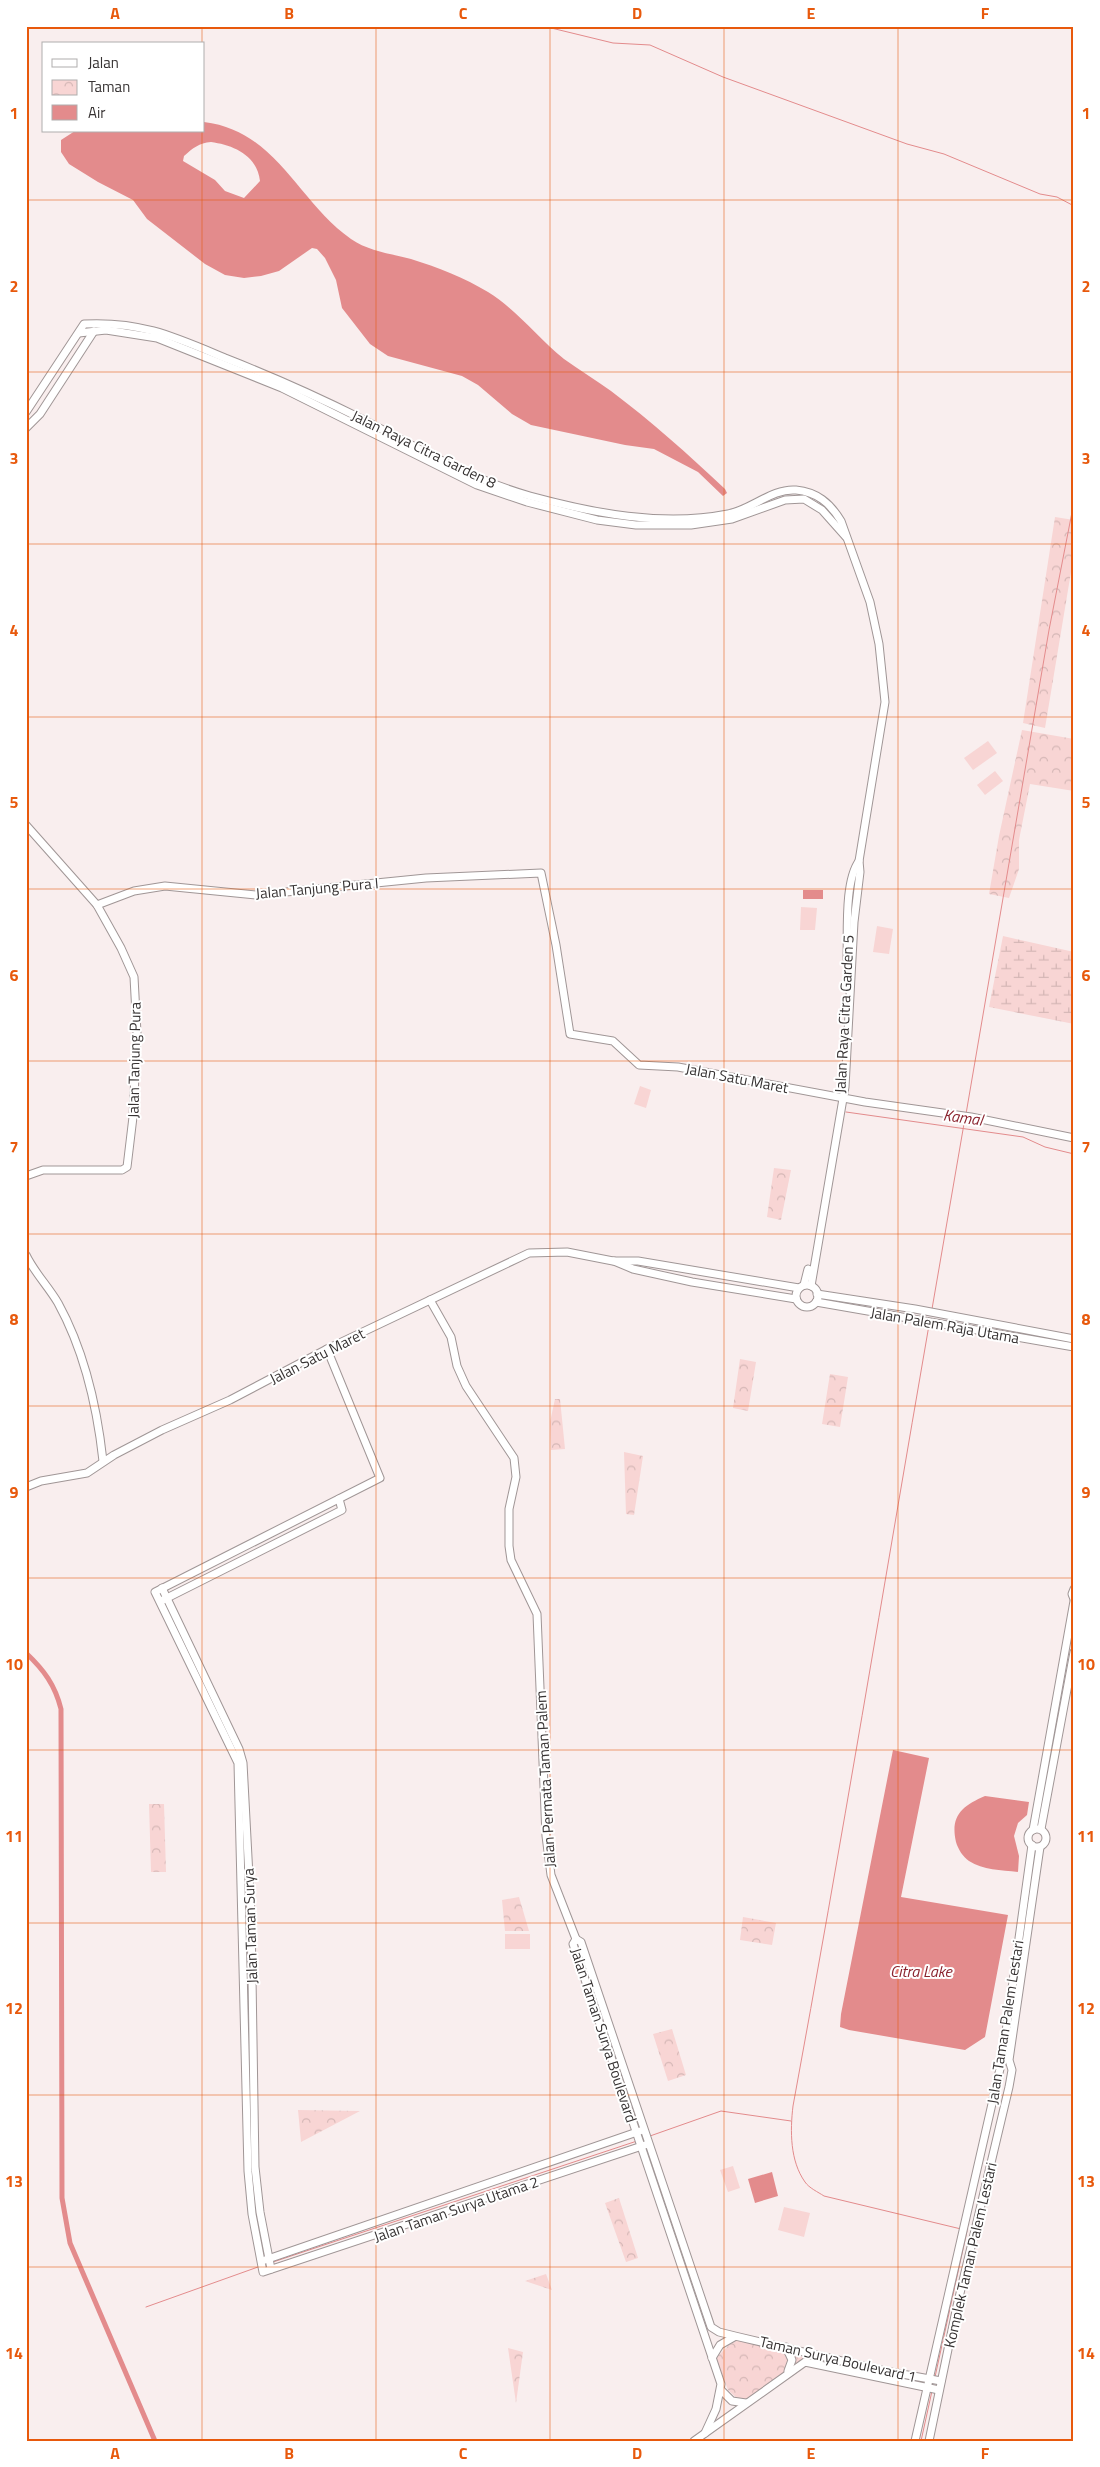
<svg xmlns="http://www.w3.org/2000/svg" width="1100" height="2467" font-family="'Titillium Web',sans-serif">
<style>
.wetland{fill:url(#wetland-marsh)}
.park{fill:url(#park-crowns)}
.pitch{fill:#f8d5d4}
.water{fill:#e38b8c;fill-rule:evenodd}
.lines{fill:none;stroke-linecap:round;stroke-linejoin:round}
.stream{stroke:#e38b8c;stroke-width:1}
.canal{stroke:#e38b8c;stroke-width:5}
.secondary-casing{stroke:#a09696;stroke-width:9}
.secondary{stroke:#fff;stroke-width:7}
.grid{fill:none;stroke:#e8590c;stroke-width:1;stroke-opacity:0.55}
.labels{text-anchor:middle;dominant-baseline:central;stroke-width:4;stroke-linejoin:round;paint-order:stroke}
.street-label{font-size:15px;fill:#373333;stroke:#fff}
.water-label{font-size:16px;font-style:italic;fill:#8a232e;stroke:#fff}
.neatline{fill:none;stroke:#e8590c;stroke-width:2}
.grid-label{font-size:16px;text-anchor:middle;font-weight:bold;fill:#e8590c}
</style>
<defs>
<pattern id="wetland-marsh" width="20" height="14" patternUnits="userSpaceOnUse" patternTransform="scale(1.25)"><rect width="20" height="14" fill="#f8d5d4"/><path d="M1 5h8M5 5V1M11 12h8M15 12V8" fill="none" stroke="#d5b7b6"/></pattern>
<pattern id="park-crowns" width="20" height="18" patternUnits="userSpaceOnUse" patternTransform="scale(1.25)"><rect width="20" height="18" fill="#f8d5d4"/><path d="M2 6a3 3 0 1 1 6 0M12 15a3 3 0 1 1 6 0" fill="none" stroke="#d5b7b6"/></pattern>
</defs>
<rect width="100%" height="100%" fill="#f9eeee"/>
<path class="wetland" d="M 1003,936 L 1074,952 L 1074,1024 L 989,1007 Z"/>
<g class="park">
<path d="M 1055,517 L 1074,520 L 1074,554 L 1045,728 L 1023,723 Z"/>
<path d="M 1022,730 L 1074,739 L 1074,791 L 1030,784 L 1019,840 L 1019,869 L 1009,898 L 989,894 L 999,836 Z"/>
<path d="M 774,1168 L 791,1170 L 781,1220 L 767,1217 Z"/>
<path d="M 740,1359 L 756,1362 L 748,1411 L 733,1408 Z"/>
<path d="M 830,1374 L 848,1377 L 840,1427 L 822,1424 Z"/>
<path d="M 555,1399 L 560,1399 L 565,1449 L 551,1450 L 550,1422 Z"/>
<path d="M 624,1452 L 643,1456 L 634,1515 L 626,1514 Z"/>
<path d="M 149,1804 L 164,1804 L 166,1872 L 151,1872 Z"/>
<path d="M 519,1897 L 529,1931 L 505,1931 L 502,1900 Z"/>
<path d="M 743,1917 L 776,1923 L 772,1945 L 740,1940 Z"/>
<path d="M 672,2029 L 686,2075 L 668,2081 L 653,2034 Z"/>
<path d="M 298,2110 L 360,2111 L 301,2142 Z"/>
<path d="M 619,2198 L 638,2258 L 626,2262 L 605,2203 Z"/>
<path d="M 546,2274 L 552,2290 L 525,2281 Z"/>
<path d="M 738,2340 L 807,2358 L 746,2400 L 739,2400 L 728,2390 L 716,2358 L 729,2345 Z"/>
<path d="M 508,2348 L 523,2352 L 516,2403 Z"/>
</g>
<g class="pitch">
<path d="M 988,741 L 997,753 L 973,770 L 964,758 Z"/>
<path d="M 995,771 L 1003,781 L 985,795 L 977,785 Z"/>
<path d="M 801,907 L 817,908 L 815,930 L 800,930 Z"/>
<path d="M 877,926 L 893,929 L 889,954 L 873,952 Z"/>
<path d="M 640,1086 L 651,1090 L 646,1108 L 634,1104 Z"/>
<rect x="505" y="1934" width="25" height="15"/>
<path d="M 733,2166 L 740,2188 L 728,2192 L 720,2170 Z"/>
<path d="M 784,2207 L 810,2213 L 804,2237 L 778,2230 Z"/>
</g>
<g class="water">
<path d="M 204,122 C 277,131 297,201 351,239 C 368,251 392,254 411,259 C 437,267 465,278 488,292 C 517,310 537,337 564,359 C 579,370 596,380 611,391 C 651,421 688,454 725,489 L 727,493 L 723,496 L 698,472 L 654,449 L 625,445 L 531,425 L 512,414 L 478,385 L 462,376 L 388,356 L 370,344 L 342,308 L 336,280 L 325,258 L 317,249 L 312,248 L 279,271 L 261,276 L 244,278 L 225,275 L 205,264 L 147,219 L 133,200 L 98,182 L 69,164 L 61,152 L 61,140 L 75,131 L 204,131 ZM 211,142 C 233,145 257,155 260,181 L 244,198 L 225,191 L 215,180 L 183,161 L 184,156 C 193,148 199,143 211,142 Z"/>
<rect x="803" y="890" width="20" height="9"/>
<path d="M 893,1750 L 929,1758 L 901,1897 L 1008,1915 L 985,2037 L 965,2050 L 849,2030 L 840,2027 L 841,2014 Z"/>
<path d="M 985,1796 L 1029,1802 L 1027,1815 L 1018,1823 L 1014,1836 L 1019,1856 L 1018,1872 C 1001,1870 983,1870 969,1861 C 963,1857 958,1849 956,1842 C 950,1816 962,1806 985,1796 Z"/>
<path d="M 772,2172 L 778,2196 L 755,2203 L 748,2179 Z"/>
</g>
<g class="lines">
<g class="stream">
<path d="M 543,26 L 613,43 L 650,45 L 723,77 L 907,144 L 944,154 L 1040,194 L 1057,197 L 1074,206"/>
<path d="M 846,1112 L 1023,1137 L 1045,1147 L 1074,1154"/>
<path d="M 966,1114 L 1049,630 L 1074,502"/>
<path d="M 932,1309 L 965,1118"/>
<path d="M 929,1325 C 884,1585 841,1846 793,2106 C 790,2131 790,2161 805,2182 C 809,2188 818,2192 824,2196 L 961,2229"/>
<path d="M 650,2136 L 721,2111 L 791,2121"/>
<path d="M 273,2262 L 637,2141"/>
<path d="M 146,2307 L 258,2267"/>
<path d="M 935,2377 L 967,2231"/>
<path d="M 921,2441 L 932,2391"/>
</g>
<path class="canal" d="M 26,1653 C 44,1670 55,1685 61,1709 L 62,2198 L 70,2243 L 155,2441"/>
<g class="secondary-casing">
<g id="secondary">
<path d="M 79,333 L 106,330 L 157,338 L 282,388 L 477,485 L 527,502 L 597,520 L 636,525 L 691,525 L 732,519 L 785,500 L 804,499 L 822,510 L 846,537"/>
<path d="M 26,412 L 84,324 C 141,321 175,337 225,358 C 271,376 316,396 360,418 C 415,446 469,479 530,496 C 593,513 662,527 728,514 C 751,510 772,488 796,490 C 817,492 830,503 841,521 L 870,602 L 879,644 L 885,702 L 859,861 L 860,872 L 854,922 L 845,1087 L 811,1286"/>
<path d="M 26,428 L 40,414 L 94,331"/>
<path d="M 26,825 L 97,905 L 121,948 L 134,977 L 137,1033 L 133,1117 L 127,1167 L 122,1170 L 43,1170 L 26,1176"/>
<path d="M 97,905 L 134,891 L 165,886 L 256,895 L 426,878 L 541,873 L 556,945 L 570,1034 L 613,1041 L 639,1065 L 678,1067 L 865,1102 L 971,1117 L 1074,1138"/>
<path d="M 847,959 C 848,933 844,882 859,861"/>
<path d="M 26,1255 C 34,1272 48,1286 58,1303 C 85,1352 97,1406 103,1461"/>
<path d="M 614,1261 L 633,1269 L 692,1282 L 796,1299"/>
<path d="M 804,1285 L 808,1269"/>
<circle cx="807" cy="1296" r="11"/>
<path d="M 817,1294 L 915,1309 L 1074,1339"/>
<path d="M 430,1300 L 451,1337 L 457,1366 L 466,1386 L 514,1458 L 516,1477 L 509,1509 L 509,1546 L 511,1560 L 537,1614 L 546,1836 L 551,1875 L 576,1939"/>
<path d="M 816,1302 L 1074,1347"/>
<path d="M 327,1349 L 380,1478 L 155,1592 L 238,1763 L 248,2171 L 252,2214 L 263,2272 L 648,2144"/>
<path d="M 26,1487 L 41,1481 L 87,1473 L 114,1455 L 162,1430 L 230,1400 L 327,1349 L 529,1253 L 567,1252 L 613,1261 L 638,1261 L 799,1288"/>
<path d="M 162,1588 L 239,1749 L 243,1763 L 251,1914 L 255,2167 L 260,2212 L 271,2269"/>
<path d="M 1074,1589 L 1072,1594 L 1074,1599"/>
<path d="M 163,1600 L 342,1510 L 339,1499"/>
<circle cx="1037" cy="1838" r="9"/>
<path d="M 1041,1829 L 1074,1652"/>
<path d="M 1033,1830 L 1074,1601"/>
<path d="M 576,1939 L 581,1942 L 711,2327 L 719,2332 L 735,2336 L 885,2371 L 941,2381"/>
<path d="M 576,1939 L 573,1944 L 721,2384 L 716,2409 L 705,2433"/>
<path d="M 265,2260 L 640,2131"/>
<path d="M 786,2347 L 792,2360 L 788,2371"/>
<path d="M 712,2358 L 720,2345 L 734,2337"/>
<path d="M 721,2390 L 732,2401 L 746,2403"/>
<path d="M 694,2441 L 805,2362 L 939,2390"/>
<path d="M 915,2441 L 1002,2060 L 1032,1845"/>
<path d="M 929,2441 L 957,2306 L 1009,2087 L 1012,2070 L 1009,2060 L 1040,1847"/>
</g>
</g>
<use href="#secondary" class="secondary"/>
</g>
<path class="grid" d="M 202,26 L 202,44M 376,26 L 376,2441M 550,26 L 550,2441M 724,26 L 724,2441M 898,26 L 898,2441M 202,131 L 202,2441M 26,200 L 1074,200M 26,372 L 1074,372M 26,544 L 1074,544M 26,717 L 1074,717M 26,889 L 1074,889M 26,1061 L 1074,1061M 26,1234 L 1074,1234M 26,1406 L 1074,1406M 26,1578 L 1074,1578M 26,1750 L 1074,1750M 26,1923 L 1074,1923M 26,2095 L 1074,2095M 26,2267 L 1074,2267"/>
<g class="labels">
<g class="street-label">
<text transform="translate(424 449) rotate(26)">Jalan Raya Citra Garden 8</text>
<text transform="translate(317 888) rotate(-5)">Jalan Tanjung Pura I</text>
<text transform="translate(844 1014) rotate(-87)">Jalan Raya Citra Garden 5</text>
<text transform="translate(134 1060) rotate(-89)">Jalan Tanjung Pura</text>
<text transform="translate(737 1078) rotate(11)">Jalan Satu Maret</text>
<text transform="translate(945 1325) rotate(10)">Jalan Palem Raja Utama</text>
<text transform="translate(317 1356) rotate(-27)">Jalan Satu Maret</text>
<text transform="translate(545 1779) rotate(-93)">Jalan Permata Taman Palem</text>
<text transform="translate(250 1926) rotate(-92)">Jalan Taman Surya</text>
<text transform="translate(1005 2022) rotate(-81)">Jalan Taman Palem Lestari</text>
<text transform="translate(604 2035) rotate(72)">Jalan Taman Surya Boulevard</text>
<text transform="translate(456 2209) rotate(-19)">Jalan Taman Surya Utama 2</text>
<text transform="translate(970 2255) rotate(-77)">Komplek Taman Palem Lestari</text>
<text transform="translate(838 2359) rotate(13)">Taman Surya Boulevard 1</text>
</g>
<g class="water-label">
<text transform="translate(963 1117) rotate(8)">Kamal</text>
<text x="921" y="1971">Citra Lake</text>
</g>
</g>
<rect width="1100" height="2467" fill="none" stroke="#ffffff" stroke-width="55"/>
<rect x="42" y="42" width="162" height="90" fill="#ffffff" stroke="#afadad"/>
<rect x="52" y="59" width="25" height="8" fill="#ffffff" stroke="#afadad"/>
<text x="88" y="68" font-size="15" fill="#373333">Jalan</text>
<rect x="52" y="80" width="25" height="15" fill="url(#park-crowns)" stroke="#afadad"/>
<text x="88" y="92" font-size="15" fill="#373333">Taman</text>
<rect x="52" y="105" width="25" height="15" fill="#e38b8c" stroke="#afadad"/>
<text x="88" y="118" font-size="15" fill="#373333">Air</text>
<rect x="28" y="28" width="1044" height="2412" class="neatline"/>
<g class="grid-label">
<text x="115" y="19">A</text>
<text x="289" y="19">B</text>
<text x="463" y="19">C</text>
<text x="637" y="19">D</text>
<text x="811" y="19">E</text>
<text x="985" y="19">F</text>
<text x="14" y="119">1</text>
<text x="1086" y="119">1</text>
<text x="14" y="292">2</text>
<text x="1086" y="292">2</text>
<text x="14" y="464">3</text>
<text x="1086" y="464">3</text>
<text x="14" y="636">4</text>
<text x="1086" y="636">4</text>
<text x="14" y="808">5</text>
<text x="1086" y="808">5</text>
<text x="14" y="981">6</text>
<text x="1086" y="981">6</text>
<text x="14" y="1153">7</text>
<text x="1086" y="1153">7</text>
<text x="14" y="1325">8</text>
<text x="1086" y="1325">8</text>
<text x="14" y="1498">9</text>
<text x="1086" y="1498">9</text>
<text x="14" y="1670">10</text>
<text x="1086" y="1670">10</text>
<text x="14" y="1842">11</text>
<text x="1086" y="1842">11</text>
<text x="14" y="2014">12</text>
<text x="1086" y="2014">12</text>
<text x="14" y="2187">13</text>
<text x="1086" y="2187">13</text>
<text x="14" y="2359">14</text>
<text x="1086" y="2359">14</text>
<text x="115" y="2459">A</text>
<text x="289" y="2459">B</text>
<text x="463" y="2459">C</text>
<text x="637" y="2459">D</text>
<text x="811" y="2459">E</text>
<text x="985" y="2459">F</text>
</g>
</svg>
